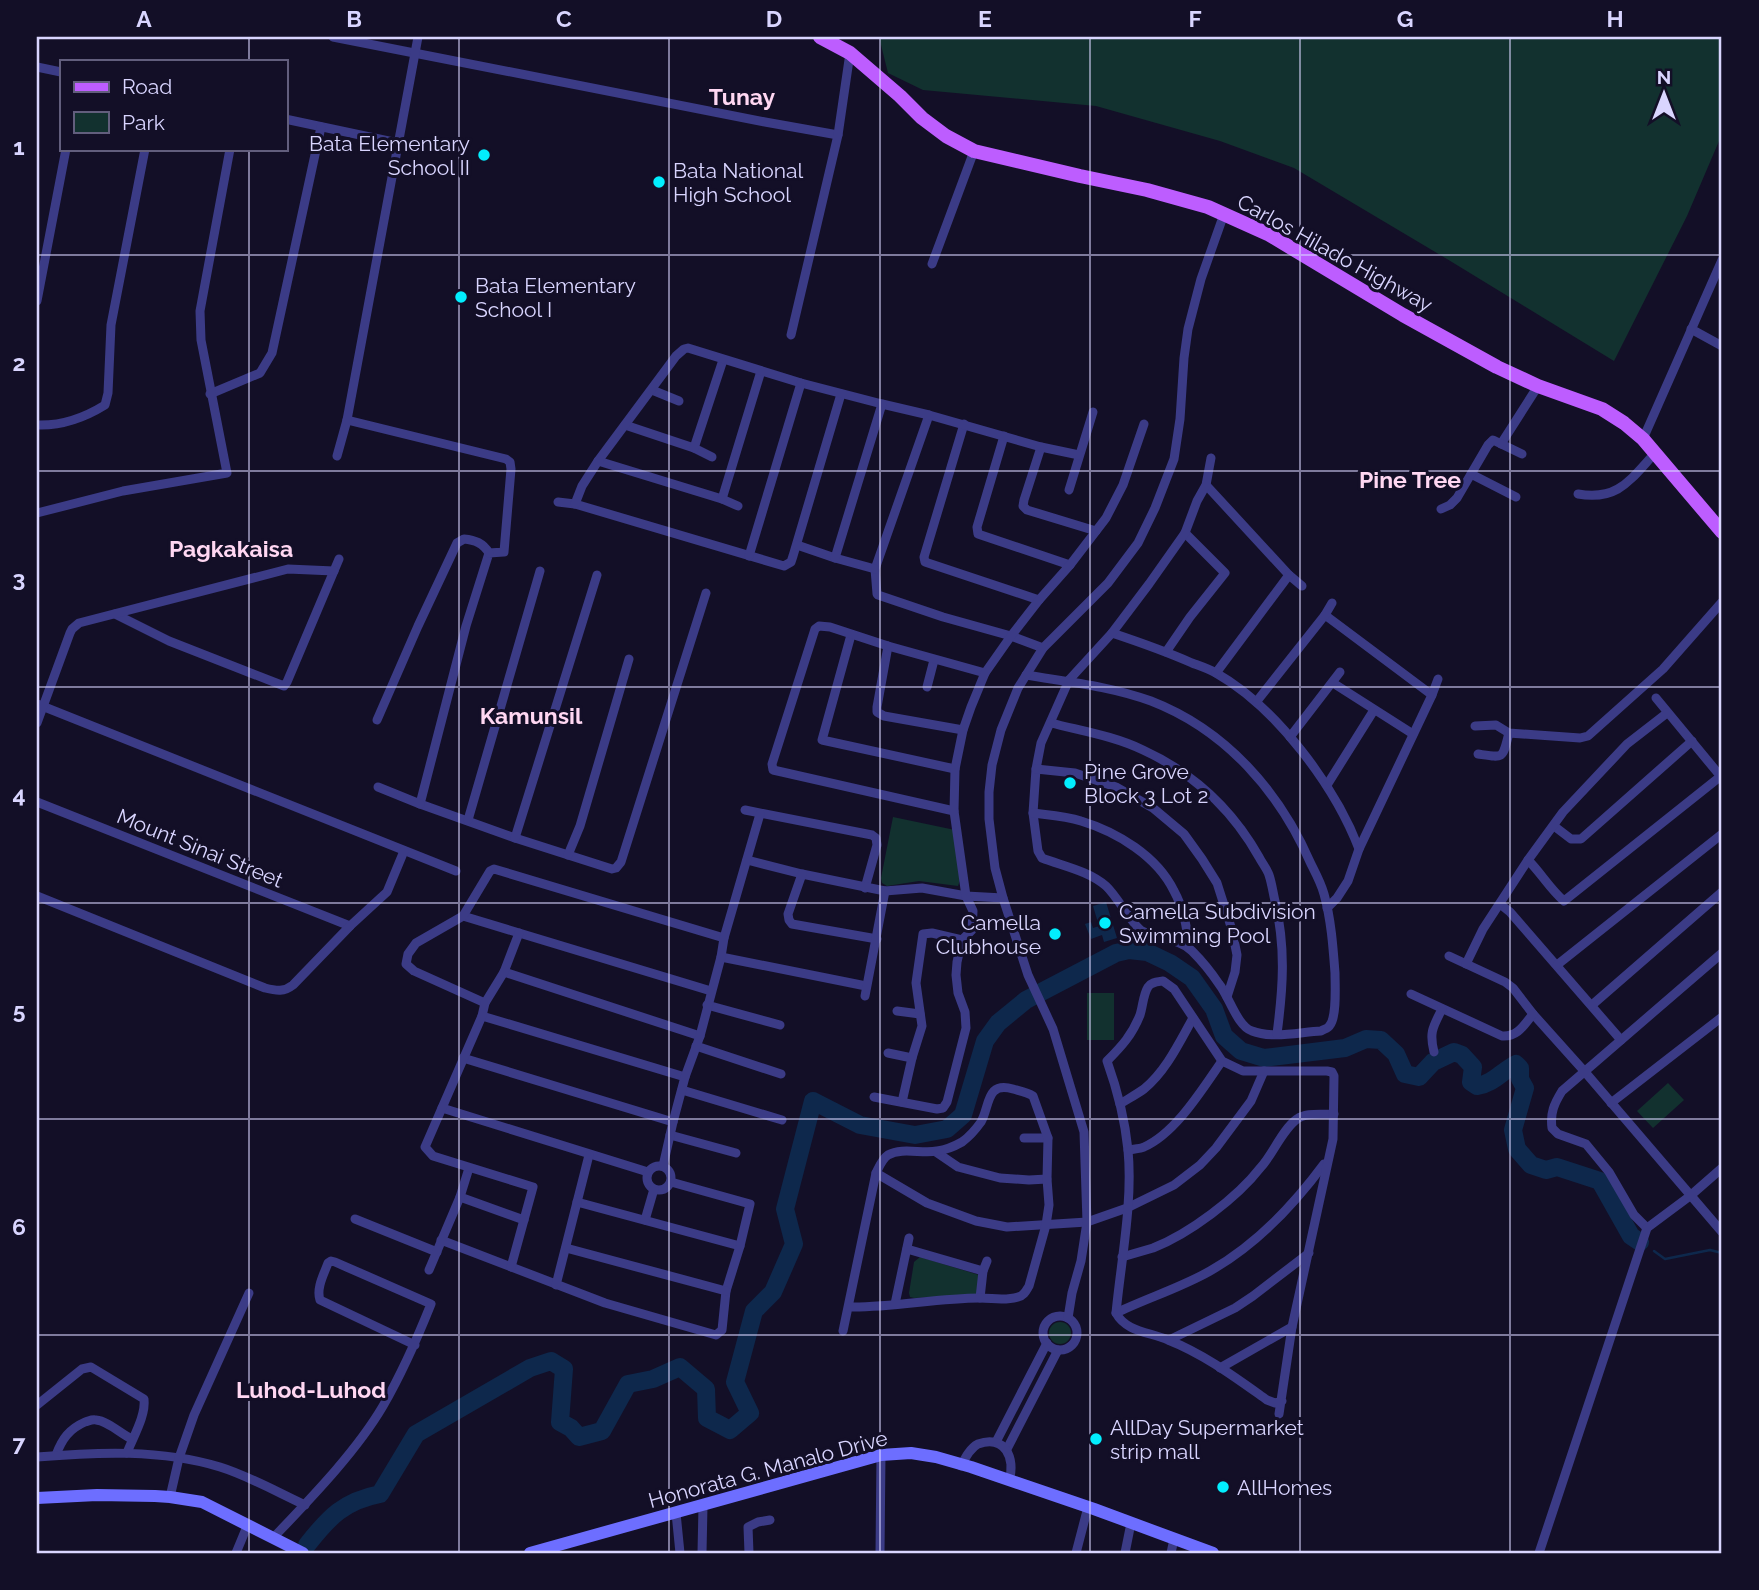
<svg xmlns="http://www.w3.org/2000/svg" width="1759" height="1590" font-family="Raleway,sans-serif">
<style>
.green{fill:#12312f}
.water{fill:#0e284c}
.lines{fill:none;stroke-linecap:round;stroke-linejoin:round}
.stream{stroke:#0e284c;stroke-width:2.5}
.river{stroke:#0e284c;stroke-width:18}
.street{stroke:#3b3b86;stroke-width:9}
.secondary{stroke:#6d6eff;stroke-width:12}
.primary{stroke:#bd5dff;stroke-width:14}
.grid{fill:none;stroke:#d9d5ff;stroke-width:2;stroke-opacity:0.55}
.poi-dot{fill:#02eefe;stroke:#130f27;stroke-width:2.5}
.labels{text-anchor:middle;dominant-baseline:central;stroke-width:6;stroke-linejoin:round;paint-order:stroke}
.poi-label{font-size:21px;fill:#d9d5ff;stroke:#130f27;text-anchor:start}
.street-label{font-size:21px;fill:#d9d5ff;stroke:#130f27}
.neighbourhood-label{font-size:23px;font-weight:bold;fill:#ffd7f2;stroke:#130f27}
.neatline{fill:none;stroke:#d9d5ff;stroke-width:2.5}
.grid-label{font-size:23px;text-anchor:middle;font-weight:bold;fill:#d9d5ff}
</style>
<rect width="100%" height="100%" fill="#130f27"/>
<g class="green">
<path d="M 879,37 L 1722,37 L 1722,134 L 1687,216 L 1614,361 L 1447,259 L 1294,168 L 1220,141 L 1096,106 L 923,90 L 888,73 Z"/>
<path d="M 893,817 L 955,830 L 960,880 L 958,886 L 919,881 L 887,886 L 882,883 L 881,878 Z"/>
<rect x="1087" y="993" width="27" height="47"/>
<path d="M 1668,1083 L 1684,1100 L 1653,1128 L 1637,1111 Z"/>
<path d="M 920,1257 L 979,1275 L 978,1293 L 975,1295 L 914,1298 L 910,1297 L 909,1293 L 914,1262 Z"/>
<circle cx="1060" cy="1333" r="11"/>
</g>
<path class="water" d="M 1106,902 L 1117,938 L 1104,942 L 1102,935 L 1091,939 L 1085,924 L 1091,922 L 1093,928 L 1099,926 L 1093,906 Z"/>
<g class="lines">
<path class="stream" d="M 1654,1251 L 1665,1259 L 1710,1250 L 1722,1253"/>
<path class="river" d="M 307,1545 C 329,1517 344,1501 380,1494 L 416,1434 L 530,1368 L 551,1361 L 564,1369 L 560,1422 L 571,1428 L 579,1437 L 602,1431 L 628,1384 L 653,1379 L 680,1367 L 706,1389 L 707,1418 L 730,1430 L 750,1413 L 735,1382 L 754,1311 L 773,1292 L 794,1244 L 785,1209 L 813,1101 L 860,1125 L 915,1135 L 947,1129 L 963,1115 L 985,1041 L 998,1023 L 1026,1000 L 1116,953 L 1129,950 L 1147,952 L 1170,963 L 1192,978 L 1214,1009 L 1224,1036 L 1241,1051 L 1264,1058 L 1345,1048 L 1366,1039 L 1381,1040 L 1396,1054 L 1405,1074 L 1419,1077 L 1433,1062 L 1454,1052 L 1462,1055 L 1473,1067 L 1471,1082 L 1477,1086 C 1493,1084 1502,1071 1516,1064 L 1520,1068 L 1520,1079 L 1525,1088 L 1513,1130 L 1517,1149 L 1531,1165 L 1546,1170 L 1557,1167 L 1600,1181 L 1631,1236 L 1640,1242"/>
<g class="street">
<path d="M 333,37 L 765,122 L 838,135"/>
<path d="M 37,67 L 61,72"/>
<path d="M 285,119 L 398,143"/>
<path d="M 932,264 L 974,151"/>
<path d="M 37,301 L 66,149"/>
<path d="M 1691,329 L 1722,346"/>
<path d="M 791,335 L 838,135 L 850,53"/>
<path d="M 652,390 L 679,401"/>
<path d="M 210,394 L 260,373 L 272,353 L 321,127"/>
<path d="M 929,415 L 875,569 L 877,594 L 878,595 L 943,617 L 1011,636 L 1043,648"/>
<path d="M 347,420 L 506,459 L 510,462 L 511,469 L 504,552 L 489,553 L 466,626 L 420,804 L 515,838 L 612,869 L 616,868 L 621,862 L 706,593"/>
<path d="M 964,424 L 924,557 L 925,562 L 1039,600"/>
<path d="M 37,425 C 62,426 84,418 105,405 L 108,393 L 111,325 L 145,149"/>
<path d="M 625,425 L 694,448 L 712,457"/>
<path d="M 1004,436 L 977,527 L 978,534 L 1070,565"/>
<path d="M 1643,439 L 1722,260"/>
<path d="M 1501,444 L 1538,386"/>
<path d="M 1041,447 L 1024,500 L 1023,506 L 1027,510 L 1096,531"/>
<path d="M 694,448 L 723,360"/>
<path d="M 337,456 L 347,420 L 418,37"/>
<path d="M 598,461 L 722,499 L 738,506"/>
<path d="M 1471,474 L 1516,497"/>
<path d="M 1206,485 L 1289,575 L 1302,586"/>
<path d="M 1069,490 L 1093,412"/>
<path d="M 1578,494 C 1618,501 1630,480 1655,453"/>
<path d="M 722,499 L 761,371"/>
<path d="M 558,502 L 575,504 L 784,566 L 791,562 L 793,556 L 841,394"/>
<path d="M 575,504 L 582,486 L 598,461 L 676,356 L 684,349 L 688,348 L 801,383 L 882,404 L 929,415 L 1041,447 L 1079,455"/>
<path d="M 1441,509 L 1450,505 L 1457,498 L 1488,445 L 1493,440 L 1522,454"/>
<path d="M 37,513 L 123,491 L 227,473 L 201,340 L 200,311 L 230,149"/>
<path d="M 797,545 L 835,558 L 875,569"/>
<path d="M 749,556 L 801,383"/>
<path d="M 835,558 L 882,404"/>
<path d="M 115,614 L 169,641 L 284,686 L 287,682 L 339,559"/>
<path d="M 1325,615 L 1432,695"/>
<path d="M 1112,633 C 1139,642 1165,651 1192,663 C 1200,666 1209,669 1216,673 C 1276,707 1335,786 1359,849"/>
<path d="M 851,635 L 822,740 L 955,769"/>
<path d="M 888,646 L 877,707 L 877,712 L 884,716 L 963,730"/>
<path d="M 1166,652 L 1190,617 L 1225,573 L 1185,533"/>
<path d="M 1216,673 L 1289,575"/>
<path d="M 1026,675 C 1068,682 1110,686 1151,701 C 1226,730 1280,792 1311,864 C 1316,874 1321,883 1324,894 C 1331,919 1333,946 1335,973 C 1335,985 1337,1016 1330,1025 C 1328,1029 1324,1029 1321,1031 C 1300,1032 1272,1039 1252,1031 C 1237,1026 1229,996 1219,984 C 1211,972 1202,961 1192,951 C 1179,938 1158,940 1142,931 C 1132,925 1118,897 1106,886 C 1089,871 1063,866 1042,858 L 1038,851 L 1033,813 L 1036,769 L 1041,743 L 1069,680 L 1112,633 L 1149,584 L 1185,533 L 1197,501 L 1206,485 L 1211,458"/>
<path d="M 1333,683 L 1413,734"/>
<path d="M 927,687 L 934,660"/>
<path d="M 1656,698 L 1722,778"/>
<path d="M 1257,701 L 1325,615 L 1332,603"/>
<path d="M 37,704 L 456,871"/>
<path d="M 377,720 L 418,626 L 457,543 L 464,539 C 475,540 483,543 489,553"/>
<path d="M 37,723 L 70,633 L 72,629 L 79,623 L 288,569 L 334,571"/>
<path d="M 1051,723 C 1082,731 1114,736 1143,750 C 1193,773 1232,809 1259,857 C 1262,863 1267,869 1269,875 C 1272,884 1273,893 1275,901 C 1286,948 1283,988 1277,1034"/>
<path d="M 1475,726 L 1496,725 L 1509,733 L 1580,738 L 1588,736 L 1663,669 L 1722,602"/>
<path d="M 1290,737 L 1340,672"/>
<path d="M 1478,754 C 1505,758 1502,759 1509,733"/>
<path d="M 1036,769 L 1075,773 L 1116,787 L 1153,808 L 1184,834 L 1202,859 L 1217,883 L 1232,930 L 1237,955 L 1235,972 L 1227,997"/>
<path d="M 1327,785 L 1374,710"/>
<path d="M 378,787 L 420,804"/>
<path d="M 37,802 L 350,926"/>
<path d="M 745,810 L 872,835 L 876,838 L 877,845 L 865,888"/>
<path d="M 954,811 L 782,772 L 773,770 L 772,764 L 815,629 L 819,626 L 830,627 L 888,646 L 985,673"/>
<path d="M 1033,813 C 1049,815 1066,816 1081,821 C 1117,832 1157,856 1174,891 C 1184,909 1187,928 1189,948"/>
<path d="M 468,820 L 540,571"/>
<path d="M 1554,826 L 1571,839 L 1581,839 L 1692,741"/>
<path d="M 515,838 L 597,575"/>
<path d="M 568,855 L 580,826 L 629,659"/>
<path d="M 747,860 L 802,874 L 885,891 L 922,888 L 966,896 L 1003,898"/>
<path d="M 1528,860 C 1541,873 1550,889 1564,901 L 1721,776"/>
<path d="M 802,874 L 788,914 L 789,920 L 792,924 L 877,939"/>
<path d="M 37,896 L 265,988 C 277,991 284,992 293,985 L 350,926 L 387,892 L 404,851"/>
<path d="M 1500,904 L 1510,912 L 1621,1040"/>
<path d="M 1327,908 L 1337,898 L 1348,881 L 1359,849 L 1432,695 L 1438,679"/>
<path d="M 463,916 L 711,991"/>
<path d="M 1449,956 L 1505,982 L 1513,988 L 1533,1014 L 1585,1072 L 1722,1232"/>
<path d="M 721,957 L 866,986"/>
<path d="M 1466,964 L 1483,929 L 1528,860 L 1563,812 L 1627,744 L 1667,713"/>
<path d="M 1557,965 L 1722,834"/>
<path d="M 504,972 L 700,1036"/>
<path d="M 1411,994 L 1502,1036 C 1518,1037 1524,1025 1533,1014"/>
<path d="M 865,996 L 885,891"/>
<path d="M 485,1003 L 414,971 L 406,964 L 408,954 L 416,943 L 463,916 L 490,871 L 494,869 L 724,938"/>
<path d="M 707,1005 L 780,1025"/>
<path d="M 1592,1005 L 1722,892"/>
<path d="M 897,1011 L 920,1014"/>
<path d="M 482,1016 L 685,1077"/>
<path d="M 696,1046 L 781,1074"/>
<path d="M 1434,1052 C 1429,1032 1433,1027 1442,1009"/>
<path d="M 888,1053 L 912,1058"/>
<path d="M 463,1058 L 673,1122"/>
<path d="M 682,1090 L 782,1120"/>
<path d="M 874,1097 L 937,1109 L 943,1108 L 947,1102 L 966,1028 L 965,1012 L 958,993 L 956,975 L 957,962 L 962,940 L 972,930 L 973,911 L 966,896 L 954,811 L 955,769 L 963,730 L 971,707 L 985,673 L 1011,636 L 1039,600 L 1070,565 L 1106,518 L 1123,485 L 1144,424"/>
<path d="M 902,1102 L 912,1058 L 922,1026 L 916,983 L 923,934 L 932,933 L 962,940"/>
<path d="M 1611,1103 L 1722,1017"/>
<path d="M 1120,1104 C 1128,1099 1137,1094 1144,1089 C 1166,1071 1179,1043 1193,1018"/>
<path d="M 442,1108 L 648,1172"/>
<path d="M 670,1135 L 736,1153"/>
<path d="M 1024,1138 L 1048,1138"/>
<path d="M 1128,1150 C 1133,1149 1140,1149 1144,1147 C 1176,1133 1203,1088 1222,1061"/>
<path d="M 936,1152 L 958,1167 L 1000,1178 L 1029,1180 L 1047,1179"/>
<circle cx="659" cy="1178" r="12"/>
<path d="M 663,1166 L 673,1122 L 685,1077 L 700,1036 L 721,957 L 724,938 L 760,814"/>
<path d="M 469,1168 L 460,1197 L 524,1220"/>
<path d="M 876,1173 L 927,1203 L 976,1221 L 1007,1227 L 1087,1222 L 1127,1208 L 1174,1185 L 1200,1165 L 1216,1148 L 1251,1101 L 1264,1071"/>
<path d="M 577,1202 L 740,1246"/>
<path d="M 355,1219 L 437,1252"/>
<path d="M 645,1220 L 654,1189"/>
<path d="M 1647,1228 L 1634,1215 L 1609,1172 L 1586,1144 L 1558,1134 L 1552,1128 C 1550,1113 1554,1104 1562,1091 L 1722,953"/>
<path d="M 441,1240 L 605,1303 L 716,1335 L 722,1330 L 726,1291 L 740,1246 L 750,1204 L 671,1182"/>
<path d="M 566,1248 L 726,1291"/>
<path d="M 907,1249 L 983,1271"/>
<path d="M 1122,1257 C 1132,1254 1143,1251 1153,1248 C 1189,1234 1237,1198 1261,1167 C 1273,1154 1282,1130 1297,1119 C 1306,1112 1322,1115 1334,1114"/>
<path d="M 511,1267 L 533,1187 L 433,1156 L 425,1147 L 482,1016 L 485,1003 L 504,972 L 519,933"/>
<path d="M 429,1270 L 460,1197"/>
<path d="M 556,1285 L 589,1155"/>
<path d="M 980,1298 L 983,1271 L 987,1261"/>
<path d="M 895,1304 L 909,1238"/>
<path d="M 1116,1313 C 1147,1298 1180,1288 1210,1271 C 1256,1245 1293,1206 1324,1164"/>
<circle cx="1060" cy="1333" r="17"/>
<path d="M 1068,1318 L 1072,1293 L 1081,1261 L 1087,1222 L 1084,1132 L 1053,1029 L 1028,975 L 1003,898 L 995,868 L 989,819 L 989,792 L 992,765 L 1001,730 L 1018,688 L 1043,648 L 1108,583 L 1138,543 L 1155,508 L 1174,459 L 1180,419 L 1184,358 L 1188,329 L 1201,279 L 1224,214"/>
<path d="M 843,1331 L 876,1173 C 879,1167 882,1159 888,1155 C 902,1147 922,1154 937,1151 C 945,1150 955,1146 962,1142 C 969,1137 976,1129 981,1122 C 990,1106 986,1081 1013,1089 C 1020,1091 1027,1092 1033,1096 L 1048,1138 L 1047,1179 L 1049,1205 L 1046,1225 L 1029,1286 C 1026,1291 1024,1296 1018,1297 C 1005,1301 993,1298 980,1298 C 936,1298 892,1308 849,1307"/>
<path d="M 1169,1340 L 1235,1308 L 1253,1296 L 1309,1253"/>
<path d="M 1220,1368 L 1292,1327"/>
<path d="M 37,1405 L 82,1369 L 91,1367 L 144,1399 C 146,1416 133,1437 127,1453"/>
<path d="M 1279,1414 L 1292,1327 L 1333,1139 L 1334,1076 L 1332,1072 L 1327,1071 L 1243,1071 L 1222,1061 L 1174,989 L 1163,981 C 1157,982 1151,982 1148,987 C 1143,995 1143,1006 1140,1015 C 1132,1035 1122,1046 1107,1061 C 1117,1089 1125,1120 1128,1150 C 1133,1202 1121,1261 1116,1313 C 1126,1332 1150,1332 1168,1340 C 1204,1354 1236,1378 1267,1400 L 1275,1403 L 1282,1401"/>
<path d="M 996,1442 L 1047,1343"/>
<path d="M 1007,1449 L 1058,1350"/>
<path d="M 56,1455 C 62,1439 69,1429 85,1422 C 89,1421 92,1419 96,1420 C 108,1421 121,1434 132,1439"/>
<path d="M 37,1457 C 97,1452 161,1449 220,1467 C 249,1476 277,1492 305,1505"/>
<path d="M 961,1466 C 965,1458 970,1448 978,1444 C 1005,1434 1016,1459 1009,1480"/>
<path d="M 170,1497 L 179,1458 L 194,1415 L 249,1293"/>
<path d="M 676,1513 L 680,1553"/>
<path d="M 273,1538 C 310,1499 356,1452 383,1406 C 402,1373 417,1339 431,1304 L 335,1262 L 331,1261 L 328,1263 C 324,1274 316,1288 320,1300 L 415,1345"/>
<path d="M 236,1553 L 248,1524"/>
<path d="M 702,1553 L 703,1506"/>
<path d="M 749,1553 L 748,1527 L 758,1522 L 770,1520"/>
<path d="M 880,1553 L 881,1455"/>
<path d="M 1076,1553 L 1088,1507"/>
<path d="M 1125,1553 L 1131,1523"/>
<path d="M 1171,1553 L 1174,1539"/>
<path d="M 1539,1553 L 1647,1228 L 1690,1196 L 1722,1168"/>
</g>
<g class="secondary">
<path d="M 37,1498 L 97,1495 L 155,1496 L 170,1497 L 202,1502 L 303,1553"/>
<path d="M 530,1553 L 881,1455 L 911,1453 L 936,1457 L 971,1467 L 1094,1509 L 1213,1553"/>
</g>
<path class="primary" d="M 820,37 L 850,53 L 900,96 L 922,118 L 946,136 L 974,151 L 1080,176 L 1147,190 L 1208,207 L 1268,234 L 1403,315 L 1497,367 L 1538,386 L 1602,409 L 1624,423 L 1643,439 L 1722,532"/>
</g>
<path class="grid" d="M 249,37 L 249,61M 459,37 L 459,1553M 669,37 L 669,1553M 880,37 L 880,1553M 1090,37 L 1090,1553M 1300,37 L 1300,1553M 1510,37 L 1510,1553M 249,149 L 249,1553M 37,255 L 1722,255M 37,471 L 1722,471M 37,687 L 1722,687M 37,903 L 1722,903M 37,1119 L 1722,1119M 37,1335 L 1722,1335"/>
<g class="poi-dot">
<circle cx="484" cy="155" r="7"/>
<circle cx="659" cy="182" r="7"/>
<circle cx="461" cy="297" r="7"/>
<circle cx="1070" cy="783" r="7"/>
<circle cx="1105" cy="923" r="7"/>
<circle cx="1055" cy="934" r="7"/>
<circle cx="1096" cy="1439" r="7"/>
<circle cx="1223" cy="1487" r="7"/>
</g>
<g class="labels">
<g class="poi-label">
<text x="470" y="143" text-anchor="end">Bata Elementary<tspan x="470" dy="24">School II</tspan></text>
<text x="673" y="170">Bata National<tspan x="673" dy="24">High School</tspan></text>
<text x="475" y="285">Bata Elementary<tspan x="475" dy="24">School I</tspan></text>
<text x="1084" y="771">Pine Grove<tspan x="1084" dy="24">Block 3 Lot 2</tspan></text>
<text x="1119" y="911">Camella Subdivision<tspan x="1119" dy="24">Swimming Pool</tspan></text>
<text x="1041" y="922" text-anchor="end">Camella<tspan x="1041" dy="24">Clubhouse</tspan></text>
<text x="1110" y="1427">AllDay Supermarket<tspan x="1110" dy="24">strip mall</tspan></text>
<text x="1237" y="1487">AllHomes</text>
</g>
<g class="street-label">
<text transform="translate(1335 253) rotate(29)">Carlos Hilado Highway</text>
<text transform="translate(200 848) rotate(22)">Mount Sinai Street</text>
<text transform="translate(768 1469) rotate(-15)">Honorata G. Manalo Drive</text>
</g>
<g class="neighbourhood-label">
<text x="742" y="96">Tunay</text>
<text x="1410" y="479">Pine Tree</text>
<text x="231" y="548">Pagkakaisa</text>
<text x="531" y="715">Kamunsil</text>
<text x="311" y="1389">Luhod-Luhod</text>
</g>
</g>
<rect width="1759" height="1590" fill="none" stroke="#130f27" stroke-width="77"/>
<rect x="60" y="60" width="228" height="91" fill="#130f27" stroke="#625e7d" stroke-width="2"/>
<rect x="74" y="82" width="35" height="10" fill="#bd5dff" stroke="#625e7d" stroke-width="2"/>
<text x="122" y="94" font-size="21" fill="#d9d5ff">Road</text>
<rect x="74" y="112" width="35" height="21" fill="#12312f" stroke="#625e7d" stroke-width="2"/>
<text x="122" y="130" font-size="21" fill="#d9d5ff">Park</text>
<g transform="translate(1664 94)" stroke="#130f27" stroke-width="5" paint-order="stroke">
<path d="M0-5L12 26L0 18L-12 26Z" fill="#d9d5ff"/>
<text y="-10" font-size="19" font-weight="bold" text-anchor="middle" fill="#d9d5ff">N</text>
</g>
<rect x="38" y="38" width="1682" height="1514" class="neatline"/>
<g class="grid-label">
<text x="144" y="27">A</text>
<text x="354" y="27">B</text>
<text x="564" y="27">C</text>
<text x="774" y="27">D</text>
<text x="985" y="27">E</text>
<text x="1195" y="27">F</text>
<text x="1405" y="27">G</text>
<text x="1615" y="27">H</text>
<text x="19" y="155">1</text>
<text x="19" y="371">2</text>
<text x="19" y="587">3</text>
<text x="19" y="803">4</text>
<text x="19" y="1019">5</text>
<text x="19" y="1235">6</text>
<text x="19" y="1451">7</text>
</g>
</svg>
